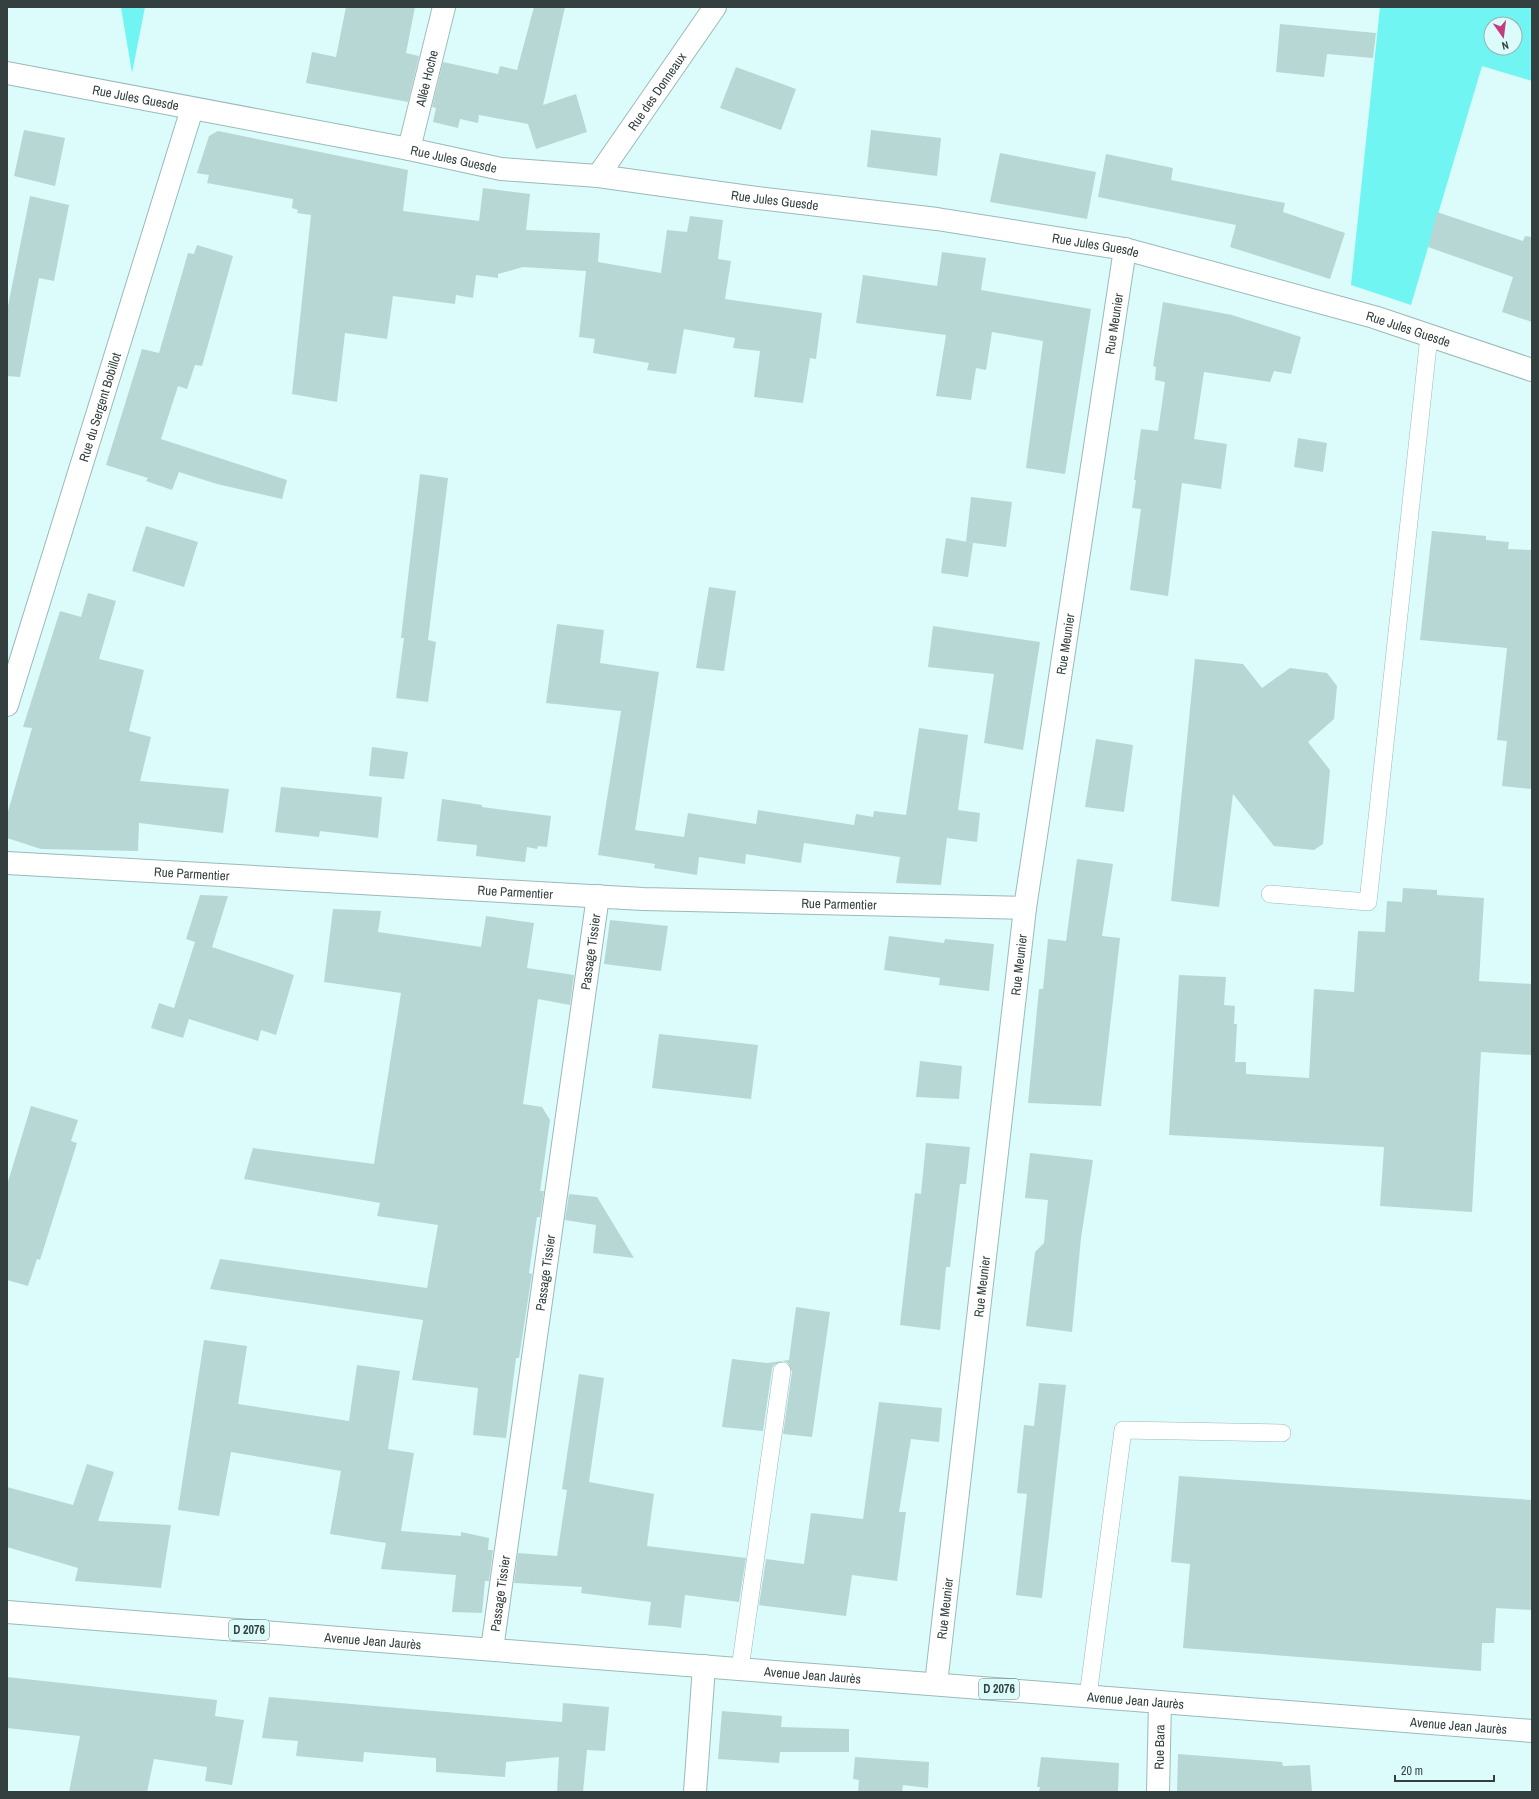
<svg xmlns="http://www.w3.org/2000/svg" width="1539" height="1799" font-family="'Archivo Narrow',sans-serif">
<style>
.green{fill:#71f5f2;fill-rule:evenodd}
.building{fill:#b7d7d5}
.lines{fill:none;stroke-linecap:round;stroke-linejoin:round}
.lane-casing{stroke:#9abab8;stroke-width:18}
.street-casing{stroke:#9abab8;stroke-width:24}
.primary-casing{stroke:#9abab8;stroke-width:24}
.lane{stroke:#fff;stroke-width:17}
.street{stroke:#fff;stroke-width:22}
.primary{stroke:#fff;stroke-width:22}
.labels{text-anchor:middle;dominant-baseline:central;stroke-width:3;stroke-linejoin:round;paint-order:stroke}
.shield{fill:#dbfcfb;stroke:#657877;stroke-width:1}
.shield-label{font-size:12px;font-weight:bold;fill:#33403f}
.street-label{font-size:13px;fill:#33403f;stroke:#dbfcfb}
</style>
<rect width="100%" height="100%" fill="#dbfcfb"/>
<g class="green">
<path d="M 121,7 L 145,7 L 132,73 Z"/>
<path d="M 1380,7 L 1532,7 L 1532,81 L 1482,66 L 1411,305 L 1351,285 ZM 1491,24 L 1515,24 L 1515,48 L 1491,48 Z"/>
</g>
<g class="building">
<path d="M 346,7 L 415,7 L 406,53 L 419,56 L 408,102 L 306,83 L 312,52 L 336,57 Z"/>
<path d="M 534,7 L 565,7 L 543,105 L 576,94 L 587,132 L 536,149 L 528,124 L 479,115 L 478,123 L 460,119 L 458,128 L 433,122 L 436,108 L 432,107 L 443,62 L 498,74 L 500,66 L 517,70 Z"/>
<path d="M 1280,24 L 1376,33 L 1373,58 L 1327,54 L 1324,77 L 1276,72 Z"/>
<path d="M 736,67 L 796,89 L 781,130 L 720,108 Z"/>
<path d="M 24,130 L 65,138 L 55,186 L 14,176 Z"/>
<path d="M 871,130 L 941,138 L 937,176 L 867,167 Z"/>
<path d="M 218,131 L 408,170 L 403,211 L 479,221 L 483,188 L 530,194 L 526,230 L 600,233 L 598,262 L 661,273 L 667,230 L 687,232 L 690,216 L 723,220 L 718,259 L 731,261 L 725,299 L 822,313 L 816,359 L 810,358 L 803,403 L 754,397 L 760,351 L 733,348 L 735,338 L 684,329 L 676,374 L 647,370 L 649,363 L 593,353 L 595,339 L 579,337 L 586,271 L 523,267 L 498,274 L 498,278 L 476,275 L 473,298 L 456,295 L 455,304 L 393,296 L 387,339 L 345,333 L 337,402 L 292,394 L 311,215 L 297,213 L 298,210 L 292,208 L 293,199 L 207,183 L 209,175 L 197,173 L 209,136 Z"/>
<path d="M 1000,153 L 1096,172 L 1087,219 L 990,202 Z"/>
<path d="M 1106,154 L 1173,168 L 1171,180 L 1285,203 L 1283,212 L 1345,233 L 1330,279 L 1230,247 L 1236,225 L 1098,197 Z"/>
<path d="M 30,196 L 69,205 L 54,281 L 39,278 L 20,377 L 7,376 L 7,311 Z"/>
<path d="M 1437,212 L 1523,241 L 1525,236 L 1532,237 L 1532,322 L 1502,312 L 1513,277 L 1428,247 Z"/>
<path d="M 197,245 L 233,256 L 202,366 L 195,365 L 187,389 L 178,386 L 161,439 L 287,480 L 282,499 L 217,484 L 179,472 L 172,490 L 146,481 L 148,478 L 106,465 L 142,349 L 159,353 L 188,253 L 194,254 Z"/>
<path d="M 942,252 L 986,258 L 981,290 L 1091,309 L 1065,474 L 1026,468 L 1043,341 L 992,332 L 986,370 L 976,368 L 971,400 L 936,396 L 946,335 L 856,323 L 863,275 L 937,286 Z"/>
<path d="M 1163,302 L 1232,315 L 1301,337 L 1291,374 L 1274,371 L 1270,382 L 1204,372 L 1194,439 L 1227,444 L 1221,489 L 1182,483 L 1168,596 L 1130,590 L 1141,509 L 1132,508 L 1136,480 L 1134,480 L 1141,429 L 1158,431 L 1165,382 L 1155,380 L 1156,367 L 1153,366 Z"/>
<path d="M 1298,438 L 1327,443 L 1323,472 L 1294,467 Z"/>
<path d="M 420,474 L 448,478 L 428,640 L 436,642 L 428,702 L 396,698 L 404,638 L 401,638 Z"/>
<path d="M 971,497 L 1012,502 L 1006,547 L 966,542 Z"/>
<path d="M 146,526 L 198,542 L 184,587 L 132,571 Z"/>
<path d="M 1432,531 L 1486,536 L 1486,540 L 1509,542 L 1508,549 L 1532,550 L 1532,789 L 1502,786 L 1507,741 L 1497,740 L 1507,648 L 1420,640 Z"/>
<path d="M 946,538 L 973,543 L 968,577 L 941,573 Z"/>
<path d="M 709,587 L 736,591 L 724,671 L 696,668 Z"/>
<path d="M 88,593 L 116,601 L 99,659 L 144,670 L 129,731 L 151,737 L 140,781 L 229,789 L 223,833 L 139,823 L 138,851 L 41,849 L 7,838 L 7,815 L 32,728 L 23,727 L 60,611 L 81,617 Z"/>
<path d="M 557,624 L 604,630 L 600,663 L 659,672 L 635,830 L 684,837 L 688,813 L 756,824 L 758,810 L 854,825 L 856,814 L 873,817 L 874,811 L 906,815 L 919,728 L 968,735 L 958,810 L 980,813 L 977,842 L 947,838 L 941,885 L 896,883 L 900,857 L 804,843 L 801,863 L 746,854 L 745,864 L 699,857 L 697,875 L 654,868 L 655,864 L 598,855 L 621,711 L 546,703 Z"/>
<path d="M 933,626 L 1040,642 L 1023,750 L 984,743 L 994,674 L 928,667 Z"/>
<path d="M 1195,659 L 1243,664 L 1262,688 L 1290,668 L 1327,673 L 1337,686 L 1334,719 L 1308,742 L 1330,770 L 1323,844 L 1314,850 L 1274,846 L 1233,794 L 1219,907 L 1171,901 Z"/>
<path d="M 1096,739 L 1133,745 L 1124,812 L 1085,807 Z"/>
<path d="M 372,747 L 408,752 L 404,779 L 369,776 Z"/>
<path d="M 281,787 L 382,797 L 378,838 L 320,831 L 319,837 L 275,832 Z"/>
<path d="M 442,799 L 482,805 L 482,807 L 551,816 L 547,847 L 538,846 L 537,849 L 527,847 L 525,862 L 476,856 L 477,845 L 437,841 Z"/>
<path d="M 1077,859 L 1113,864 L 1102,936 L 1120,938 L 1101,1106 L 1028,1103 L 1039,989 L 1043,989 L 1048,939 L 1066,941 Z"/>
<path d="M 1403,888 L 1437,890 L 1437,895 L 1484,898 L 1479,981 L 1532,984 L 1532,1055 L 1481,1052 L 1472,1212 L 1380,1206 L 1384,1147 L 1169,1135 L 1179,975 L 1226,977 L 1224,1005 L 1235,1006 L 1234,1024 L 1237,1024 L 1235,1062 L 1246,1062 L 1246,1074 L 1309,1078 L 1314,989 L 1354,992 L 1358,931 L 1385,932 L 1387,901 L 1402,902 Z"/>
<path d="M 200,895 L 228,896 L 212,947 L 294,975 L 276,1035 L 261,1030 L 258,1041 L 189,1019 L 183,1038 L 151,1028 L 159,1003 L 174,1008 L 195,942 L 186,939 Z"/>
<path d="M 333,909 L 381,911 L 378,932 L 481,947 L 486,916 L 534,923 L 527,968 L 574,975 L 570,1005 L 538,999 L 523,1104 L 542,1107 L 550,1120 L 540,1191 L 544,1191 L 540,1217 L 537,1217 L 529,1273 L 532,1274 L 519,1358 L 516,1358 L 506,1438 L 473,1435 L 478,1388 L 412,1380 L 423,1320 L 210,1289 L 220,1259 L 427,1288 L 438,1225 L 377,1216 L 380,1203 L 244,1179 L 253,1148 L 374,1164 L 401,993 L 324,982 Z"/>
<path d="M 610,920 L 668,926 L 661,971 L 604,964 Z"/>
<path d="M 889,936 L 944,943 L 945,939 L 994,944 L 989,991 L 939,985 L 940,978 L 884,970 Z"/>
<path d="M 659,1034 L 758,1045 L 751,1099 L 652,1088 Z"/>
<path d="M 920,1061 L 962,1066 L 959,1099 L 916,1097 Z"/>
<path d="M 31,1106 L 78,1120 L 71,1141 L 77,1143 L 40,1260 L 37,1259 L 28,1286 L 7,1280 L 7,1185 Z"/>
<path d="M 926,1143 L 970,1147 L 966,1184 L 960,1184 L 950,1267 L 946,1267 L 940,1330 L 900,1325 L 915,1193 L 921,1194 Z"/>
<path d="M 1030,1153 L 1093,1160 L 1081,1238 L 1072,1332 L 1026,1326 L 1035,1252 L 1044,1243 L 1048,1200 L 1025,1198 Z"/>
<path d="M 569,1194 L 597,1197 L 634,1258 L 593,1253 L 596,1225 L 565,1220 Z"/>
<path d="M 796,1307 L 830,1312 L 812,1437 L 783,1434 L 792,1372 L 788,1363 L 783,1361 L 774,1365 L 772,1369 L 763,1431 L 722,1427 L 732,1359 L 767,1363 L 789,1360 Z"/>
<path d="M 204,1340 L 247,1346 L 238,1404 L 349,1421 L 357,1365 L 400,1371 L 388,1449 L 414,1453 L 401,1531 L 461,1536 L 461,1532 L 489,1538 L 488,1550 L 493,1550 L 489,1581 L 485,1581 L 482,1613 L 452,1612 L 456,1575 L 381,1569 L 386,1543 L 330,1534 L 341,1471 L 231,1452 L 219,1516 L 178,1510 Z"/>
<path d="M 579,1374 L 604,1378 L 589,1482 L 654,1494 L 647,1546 L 746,1558 L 739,1602 L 685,1595 L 681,1628 L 665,1626 L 648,1625 L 651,1602 L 581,1593 L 582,1587 L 514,1583 L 518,1553 L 557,1556 L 567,1490 L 562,1489 Z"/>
<path d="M 1039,1383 L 1066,1385 L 1042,1598 L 1016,1595 L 1027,1494 L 1017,1493 L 1024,1425 L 1034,1426 Z"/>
<path d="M 879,1402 L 942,1408 L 939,1442 L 911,1439 L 899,1512 L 906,1512 L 897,1581 L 852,1575 L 846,1616 L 759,1605 L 766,1559 L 804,1564 L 811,1513 L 863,1519 Z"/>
<path d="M 87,1464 L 114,1472 L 98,1521 L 171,1525 L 161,1588 L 75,1581 L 78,1568 L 7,1547 L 7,1487 L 73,1505 Z"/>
<path d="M 1179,1476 L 1532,1500 L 1532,1610 L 1496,1608 L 1494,1643 L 1482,1643 L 1481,1671 L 1183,1648 L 1190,1564 L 1171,1562 Z"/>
<path d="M 7,1677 L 217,1700 L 215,1716 L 244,1720 L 232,1785 L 205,1781 L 207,1767 L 154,1759 L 147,1792 L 69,1792 L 80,1736 L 7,1728 Z"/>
<path d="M 269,1697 L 562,1722 L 563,1703 L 609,1707 L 605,1751 L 587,1750 L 583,1792 L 557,1792 L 559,1757 L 506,1762 L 505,1777 L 436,1772 L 436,1758 L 364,1752 L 363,1762 L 296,1756 L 298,1741 L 262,1738 Z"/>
<path d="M 722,1711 L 782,1716 L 781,1727 L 849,1729 L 849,1752 L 780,1752 L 779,1763 L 718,1759 Z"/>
<path d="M 1178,1754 L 1282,1762 L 1283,1766 L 1310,1765 L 1312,1792 L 1177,1792 Z"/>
<path d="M 855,1757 L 929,1762 L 928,1788 L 903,1785 L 902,1792 L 858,1792 L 859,1780 L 853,1779 Z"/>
<path d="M 1041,1757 L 1119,1763 L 1118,1792 L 1039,1792 L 1040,1787 L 1037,1787 Z"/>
</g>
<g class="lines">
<g class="lane-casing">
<g id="lane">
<path d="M 1270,894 L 1368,902 L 1429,336"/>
<path d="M 740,1669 L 782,1371"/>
<path d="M 1088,1696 L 1123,1430 L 1282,1433"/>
</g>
</g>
<g class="street-casing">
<g id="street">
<path id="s1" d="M 7,73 L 409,149 L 501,169 L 598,176 L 749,197 L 937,219 L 1125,249 L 1374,317 L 1532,370"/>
<path id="s2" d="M 409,149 L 444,7"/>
<path id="s3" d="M 598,176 L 715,7"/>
<path id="s4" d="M 7,705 L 192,109"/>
<path id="s5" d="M 7,863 L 643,899 L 1025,908"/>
<path id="s6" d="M 492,1649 L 598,896"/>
<path id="s7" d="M 936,1684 L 1025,908 L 1125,249"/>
<path d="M 695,1792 L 704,1666"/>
<path id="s8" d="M 1158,1792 L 1160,1702"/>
</g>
</g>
<g class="primary-casing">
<g id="primary">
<path id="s9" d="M 7,1612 L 1532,1731"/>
</g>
</g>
<use href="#lane" class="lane"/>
<use href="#street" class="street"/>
<use href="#primary" class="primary"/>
</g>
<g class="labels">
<g class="shield">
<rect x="229" y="1620" width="40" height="20" rx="3"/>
<rect x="979" y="1679" width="40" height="20" rx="3"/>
</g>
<g class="shield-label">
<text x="249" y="1630">D 2076</text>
<text x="999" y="1689">D 2076</text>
</g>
<g class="street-label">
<text stroke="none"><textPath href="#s2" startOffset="73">Allée Hoche</textPath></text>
<text stroke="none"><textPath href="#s3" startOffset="103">Rue des Donneaux</textPath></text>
<text stroke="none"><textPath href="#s1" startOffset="131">Rue Jules Guesde</textPath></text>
<text stroke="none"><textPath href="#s1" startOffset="455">Rue Jules Guesde</textPath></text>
<text stroke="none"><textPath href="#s1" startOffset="779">Rue Jules Guesde</textPath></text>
<text stroke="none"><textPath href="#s1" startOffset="1103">Rue Jules Guesde</textPath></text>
<text stroke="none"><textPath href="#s7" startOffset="1372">Rue Meunier</textPath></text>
<text stroke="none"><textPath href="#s1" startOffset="1427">Rue Jules Guesde</textPath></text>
<text stroke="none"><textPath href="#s4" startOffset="312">Rue du Sergent Bobillot</textPath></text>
<text stroke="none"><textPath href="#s7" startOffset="1048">Rue Meunier</textPath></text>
<text stroke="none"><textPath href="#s5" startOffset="185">Rue Parmentier</textPath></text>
<text stroke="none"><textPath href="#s5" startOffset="509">Rue Parmentier</textPath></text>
<text stroke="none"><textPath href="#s5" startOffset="833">Rue Parmentier</textPath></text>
<text stroke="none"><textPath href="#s6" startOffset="704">Passage Tissier</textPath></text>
<text stroke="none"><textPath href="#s7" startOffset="724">Rue Meunier</textPath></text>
<text stroke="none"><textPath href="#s6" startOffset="380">Passage Tissier</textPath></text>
<text stroke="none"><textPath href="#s7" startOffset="400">Rue Meunier</textPath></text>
<text stroke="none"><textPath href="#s6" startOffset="56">Passage Tissier</textPath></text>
<text stroke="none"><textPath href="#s7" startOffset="76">Rue Meunier</textPath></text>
<text stroke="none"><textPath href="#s9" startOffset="367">Avenue Jean Jaurès</textPath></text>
<text stroke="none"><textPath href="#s9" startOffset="808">Avenue Jean Jaurès</textPath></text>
<text stroke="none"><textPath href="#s9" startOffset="1132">Avenue Jean Jaurès</textPath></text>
<text stroke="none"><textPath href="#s9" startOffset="1456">Avenue Jean Jaurès</textPath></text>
<text stroke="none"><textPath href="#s8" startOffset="45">Rue Bara</textPath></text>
</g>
</g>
<rect width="1539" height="1799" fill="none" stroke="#33403f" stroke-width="16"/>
<g transform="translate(1503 36) rotate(166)"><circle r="19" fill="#dbfcfb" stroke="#98b1b0"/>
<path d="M0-3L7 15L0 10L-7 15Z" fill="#c23c7f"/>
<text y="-6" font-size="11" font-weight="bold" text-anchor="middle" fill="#33403f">N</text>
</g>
<path d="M1395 1775v6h99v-6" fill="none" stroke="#33403f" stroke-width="2"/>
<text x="1401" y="1775" font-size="12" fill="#33403f" stroke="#dbfcfb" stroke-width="3" paint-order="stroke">20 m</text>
</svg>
